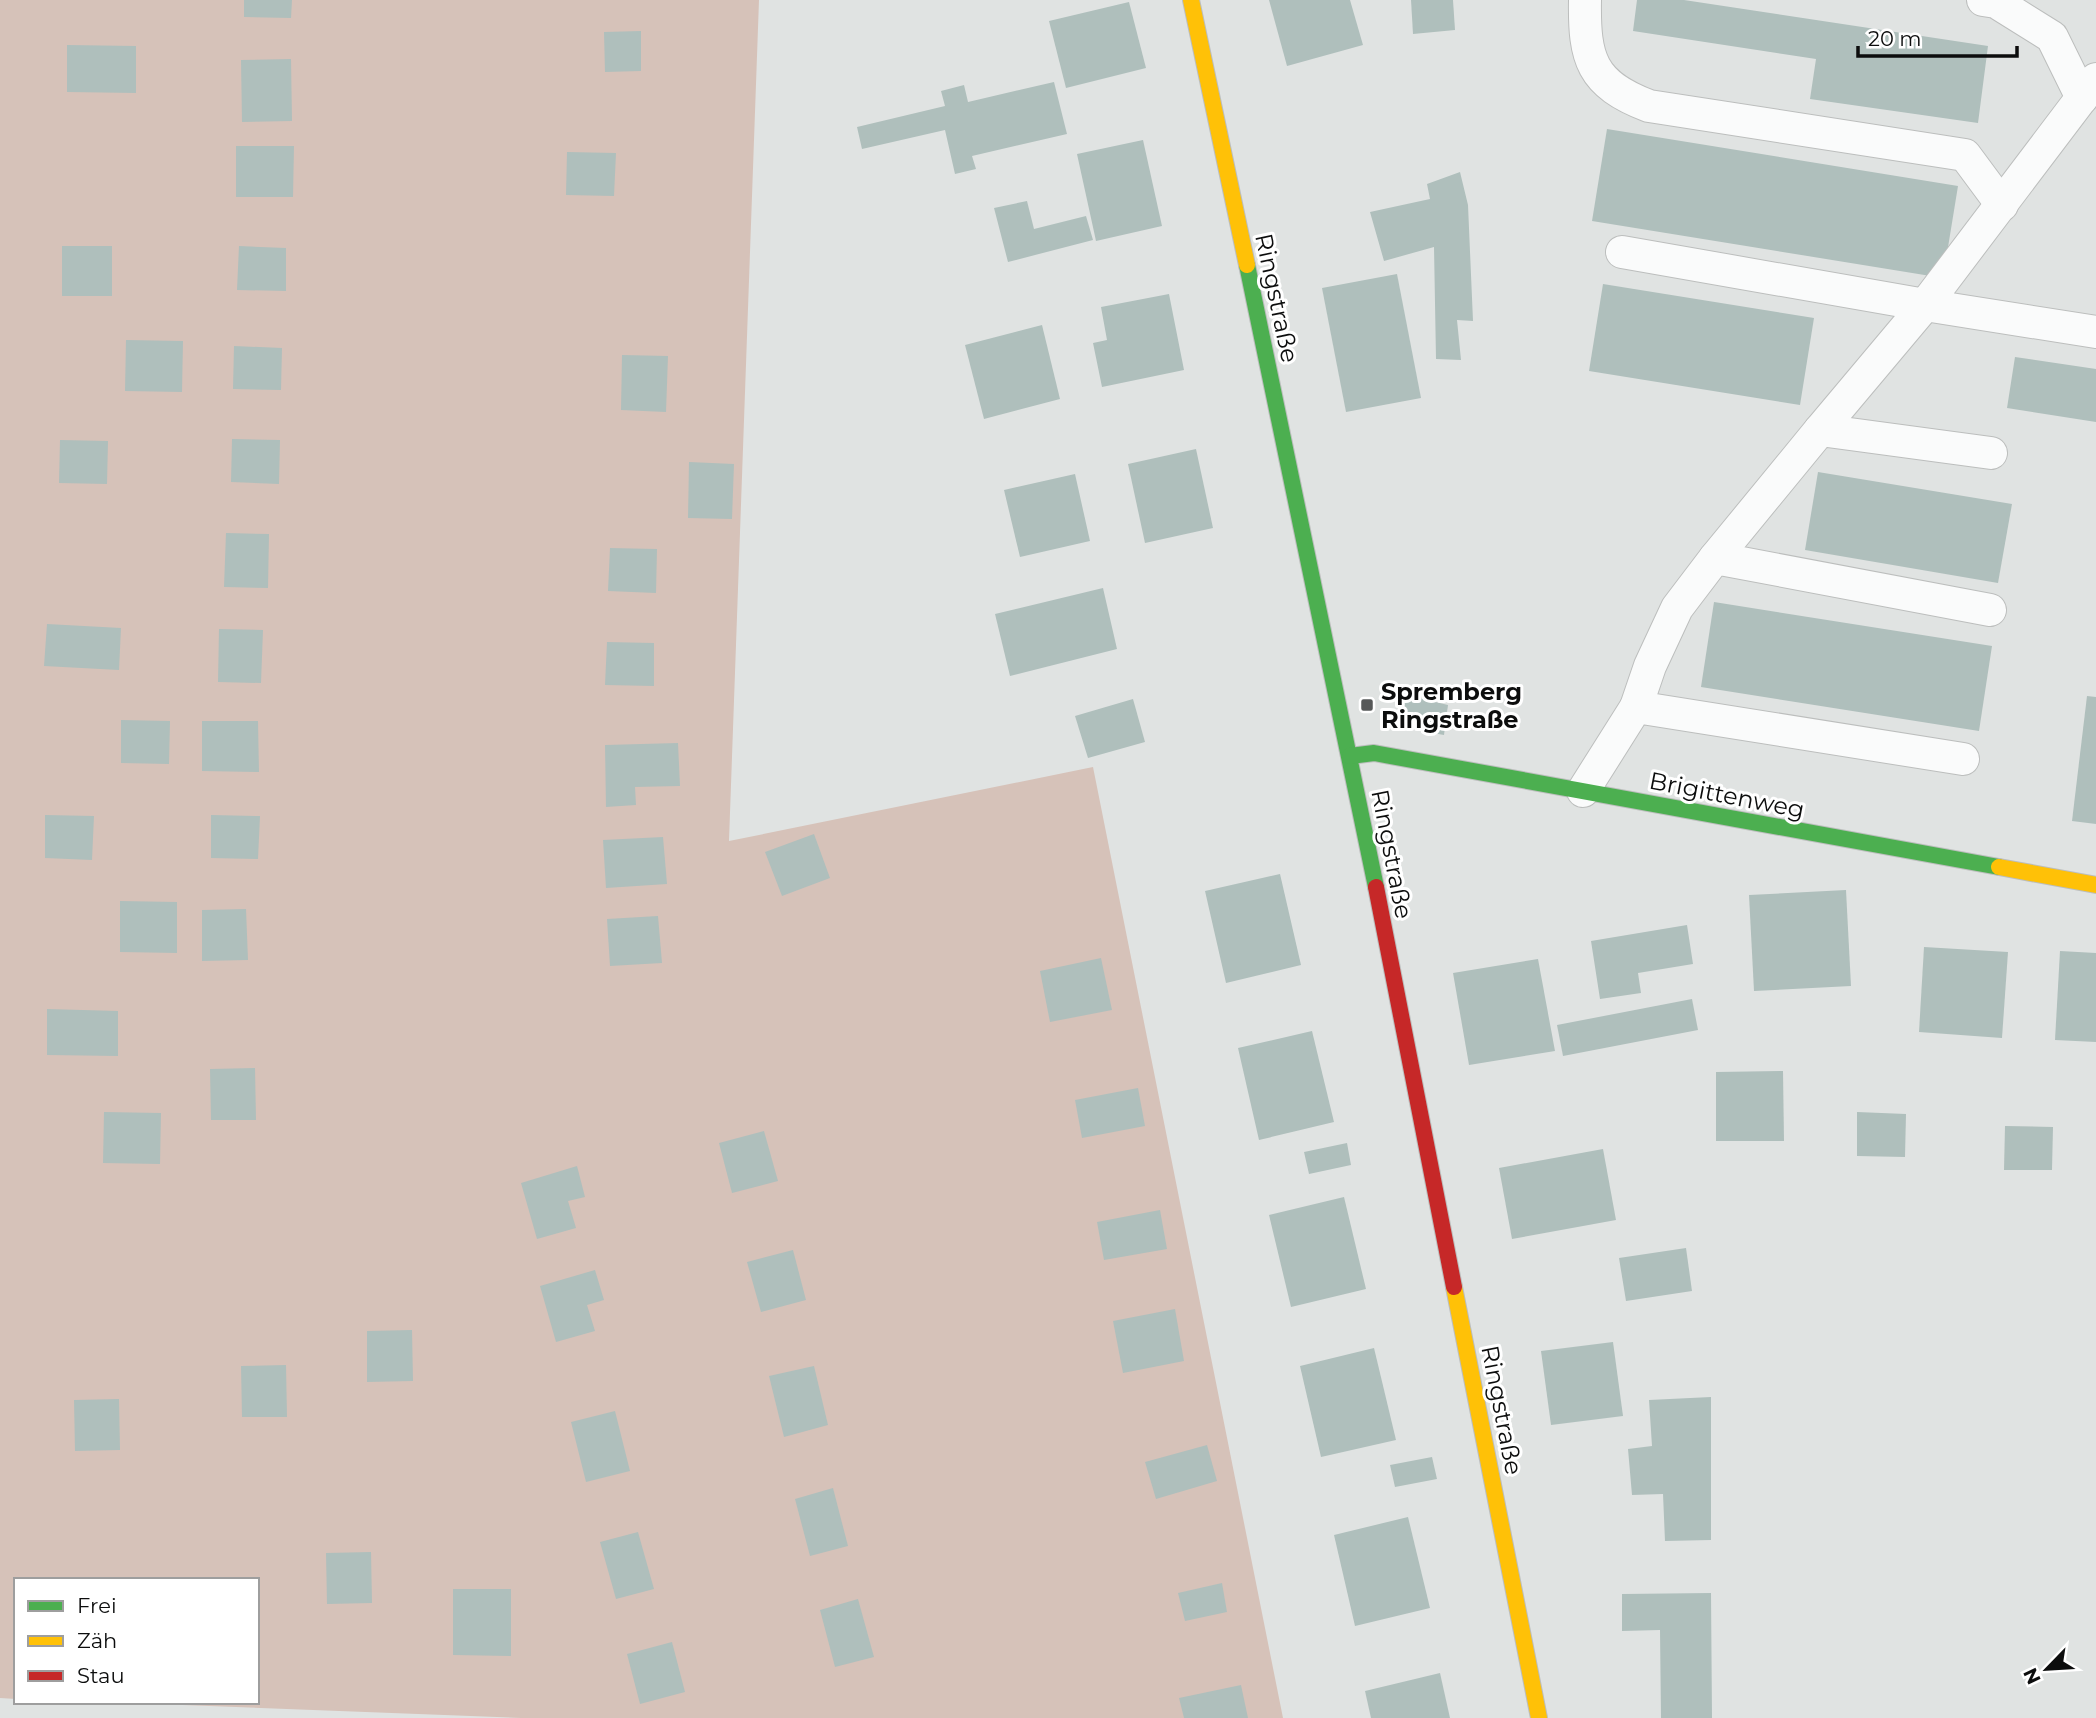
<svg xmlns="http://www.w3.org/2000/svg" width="2096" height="1718" font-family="Montserrat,sans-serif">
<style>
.green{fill:#d6c2b9}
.building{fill:#afbfbc}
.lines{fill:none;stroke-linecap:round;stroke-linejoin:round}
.lane-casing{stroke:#bcbebd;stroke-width:34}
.fast-casing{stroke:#bcbebd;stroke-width:18}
.slow-casing{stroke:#bcbebd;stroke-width:18}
.jam-casing{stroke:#bcbebd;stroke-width:18}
.lane{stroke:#fafbfb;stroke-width:32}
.fast{stroke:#4caf50;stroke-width:16}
.slow{stroke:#ffc107;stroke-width:16}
.jam{stroke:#c62828;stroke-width:16}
.poi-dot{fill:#565858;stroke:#fff;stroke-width:2.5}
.labels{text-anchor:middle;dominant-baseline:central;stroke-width:6;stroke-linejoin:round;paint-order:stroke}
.street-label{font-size:24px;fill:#0c0d0d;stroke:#fff}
.poi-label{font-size:24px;font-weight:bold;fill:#0c0d0d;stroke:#fff;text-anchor:start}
</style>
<rect width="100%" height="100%" fill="#e0e3e2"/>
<path class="green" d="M 0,0 L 759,0 L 729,841 L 1093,767 L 1283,1718 L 521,1718 L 103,1702 L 257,1702 L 257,1580 L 16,1580 L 16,1699 L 0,1698 Z"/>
<g class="building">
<path d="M 244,0 L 292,0 L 291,18 L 244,17 Z"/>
<path d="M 1269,0 L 1350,0 L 1363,45 L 1287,66 Z"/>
<path d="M 1411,0 L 1453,0 L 1455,30 L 1413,34 Z"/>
<path d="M 1637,0 L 1684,0 L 1988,46 L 1978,123 L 1810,99 L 1816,59 L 1633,31 Z"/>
<path d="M 1129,2 L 1146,68 L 1066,88 L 1049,21 Z"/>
<path d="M 641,31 L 641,71 L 605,72 L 604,32 Z"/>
<path d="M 67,45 L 136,46 L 136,93 L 67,92 Z"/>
<path d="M 291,59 L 292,121 L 242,122 L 241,60 Z"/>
<path d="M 1054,82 L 1067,134 L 972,156 L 976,169 L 955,174 L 945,130 L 862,149 L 857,127 L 945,106 L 941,91 L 964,85 L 968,102 Z"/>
<path d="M 1607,129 L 1958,186 L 1943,278 L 1592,221 Z"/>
<path d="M 1143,140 L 1162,226 L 1096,241 L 1077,154 Z"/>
<path d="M 236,146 L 294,146 L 293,197 L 236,197 Z"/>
<path d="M 567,152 L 616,153 L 614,196 L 566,195 Z"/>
<path d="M 1460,172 L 1468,205 L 1473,321 L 1457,320 L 1461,360 L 1436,359 L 1434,247 L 1384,261 L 1370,212 L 1430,199 L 1427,184 Z"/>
<path d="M 1027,201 L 1034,229 L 1086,216 L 1093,240 L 1008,262 L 994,208 Z"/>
<rect x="62" y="246" width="50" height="50"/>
<path d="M 239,246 L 286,248 L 286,291 L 237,290 Z"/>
<path d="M 1397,274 L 1421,398 L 1346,412 L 1322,288 Z"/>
<path d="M 1603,284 L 1814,318 L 1800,405 L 1589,371 Z"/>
<path d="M 1169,294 L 1184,370 L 1102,387 L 1093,343 L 1107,340 L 1101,307 Z"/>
<path d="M 1042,325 L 1060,399 L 984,419 L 965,345 Z"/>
<path d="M 126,340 L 183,341 L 182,392 L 125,391 Z"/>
<path d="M 234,346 L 282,348 L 281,390 L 233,389 Z"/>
<path d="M 622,355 L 668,356 L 666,412 L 621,410 Z"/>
<path d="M 2015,357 L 2096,369 L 2096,422 L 2007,408 Z"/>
<path d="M 232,439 L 280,440 L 279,484 L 231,482 Z"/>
<path d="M 60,440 L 108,441 L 107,484 L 59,483 Z"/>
<path d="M 1196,449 L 1213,528 L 1145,543 L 1128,464 Z"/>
<path d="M 689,462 L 734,464 L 732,519 L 688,518 Z"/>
<path d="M 1818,472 L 2012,504 L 1998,583 L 1805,550 Z"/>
<path d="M 1075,474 L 1090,541 L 1020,557 L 1004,490 Z"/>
<path d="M 226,533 L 269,534 L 268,588 L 224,587 Z"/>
<path d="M 610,548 L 657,549 L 656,593 L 608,591 Z"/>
<path d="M 1103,588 L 1117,649 L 1010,676 L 995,614 Z"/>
<path d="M 1714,602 L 1992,646 L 1979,731 L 1701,687 Z"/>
<path d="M 47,624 L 121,628 L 119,670 L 44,666 Z"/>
<path d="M 219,629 L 263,630 L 261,683 L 218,682 Z"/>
<path d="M 607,642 L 654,643 L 654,686 L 605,685 Z"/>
<path d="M 1398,693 L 1448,705 L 1444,735 L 1404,728 Z"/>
<path d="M 2087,696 L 2096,697 L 2096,824 L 2072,821 Z"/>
<path d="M 1133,699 L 1145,742 L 1088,758 L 1075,716 Z"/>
<path d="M 121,720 L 170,721 L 169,764 L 121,763 Z"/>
<path d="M 202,721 L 258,721 L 259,772 L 202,771 Z"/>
<path d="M 678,743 L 680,786 L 635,787 L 636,805 L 606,807 L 605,745 Z"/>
<path d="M 45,815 L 94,816 L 92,860 L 45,858 Z"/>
<path d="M 211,815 L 260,816 L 258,859 L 211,858 Z"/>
<path d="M 814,834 L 830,878 L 782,896 L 765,852 Z"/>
<path d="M 663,837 L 667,884 L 606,888 L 603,840 Z"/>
<path d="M 1280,874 L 1301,965 L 1226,983 L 1205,891 Z"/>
<path d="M 1846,890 L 1851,986 L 1754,991 L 1749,895 Z"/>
<path d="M 120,901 L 177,902 L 177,953 L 120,952 Z"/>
<path d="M 246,909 L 248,960 L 202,961 L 202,910 Z"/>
<path d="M 658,916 L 662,963 L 610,966 L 607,919 Z"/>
<path d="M 1687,925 L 1693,964 L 1638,973 L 1641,993 L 1600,999 L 1591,941 Z"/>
<path d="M 1924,947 L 2008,952 L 2002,1038 L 1919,1032 Z"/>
<path d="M 2060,951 L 2096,953 L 2096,1042 L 2055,1040 Z"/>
<path d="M 1101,958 L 1112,1010 L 1050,1022 L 1040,971 Z"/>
<path d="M 1538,959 L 1555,1051 L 1469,1065 L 1453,973 Z"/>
<path d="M 1692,999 L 1698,1030 L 1563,1056 L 1557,1025 Z"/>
<path d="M 47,1009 L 118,1011 L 118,1056 L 47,1055 Z"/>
<path d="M 1312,1031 L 1334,1122 L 1259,1140 L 1238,1048 Z"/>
<path d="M 255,1068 L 256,1120 L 211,1120 L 210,1069 Z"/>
<path d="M 1783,1071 L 1784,1141 L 1716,1141 L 1716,1072 Z"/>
<path d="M 1138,1088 L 1145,1126 L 1082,1138 L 1075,1100 Z"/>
<path d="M 104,1112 L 161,1113 L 160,1164 L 103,1163 Z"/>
<path d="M 1857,1112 L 1906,1114 L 1905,1157 L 1857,1156 Z"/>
<path d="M 2005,1126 L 2053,1127 L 2052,1170 L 2004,1170 Z"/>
<path d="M 764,1131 L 778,1181 L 732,1193 L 719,1143 Z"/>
<path d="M 1347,1143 L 1351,1165 L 1309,1174 L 1304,1152 Z"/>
<path d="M 1603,1149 L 1616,1220 L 1512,1239 L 1499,1168 Z"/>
<path d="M 577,1166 L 585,1197 L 568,1201 L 576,1228 L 537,1239 L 521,1183 Z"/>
<path d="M 1344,1197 L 1366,1289 L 1291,1307 L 1269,1215 Z"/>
<path d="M 1160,1210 L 1167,1249 L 1104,1260 L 1097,1222 Z"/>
<path d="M 1686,1248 L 1692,1291 L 1626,1301 L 1619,1258 Z"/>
<path d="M 793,1250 L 806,1300 L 761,1312 L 747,1262 Z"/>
<path d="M 595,1270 L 604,1300 L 587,1305 L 595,1331 L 556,1342 L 540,1286 Z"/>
<path d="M 1175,1309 L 1184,1361 L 1123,1373 L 1113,1321 Z"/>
<path d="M 412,1330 L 413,1381 L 367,1382 L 367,1331 Z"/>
<path d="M 1613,1342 L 1623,1416 L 1551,1425 L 1541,1351 Z"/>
<path d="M 1374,1348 L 1396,1440 L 1321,1457 L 1300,1366 Z"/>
<path d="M 286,1365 L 287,1417 L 242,1417 L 241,1366 Z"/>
<path d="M 814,1366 L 828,1425 L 784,1437 L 769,1376 Z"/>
<path d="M 1711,1397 L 1711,1540 L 1665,1541 L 1663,1494 L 1632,1495 L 1628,1449 L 1652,1446 L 1649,1400 Z"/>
<path d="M 119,1399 L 120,1450 L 75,1451 L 74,1400 Z"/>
<path d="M 615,1411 L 630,1471 L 586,1482 L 571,1422 Z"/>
<path d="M 1207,1445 L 1217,1481 L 1156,1499 L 1145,1462 Z"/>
<path d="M 1432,1457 L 1437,1479 L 1395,1487 L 1390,1465 Z"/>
<path d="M 833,1488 L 848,1546 L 810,1556 L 795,1499 Z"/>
<path d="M 1408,1517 L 1430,1608 L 1355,1626 L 1334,1535 Z"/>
<path d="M 638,1532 L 654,1589 L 616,1599 L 600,1542 Z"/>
<path d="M 371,1552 L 372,1603 L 327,1604 L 326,1553 Z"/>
<path d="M 1222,1583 L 1227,1612 L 1185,1621 L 1178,1593 Z"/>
<path d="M 453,1589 L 511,1589 L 511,1656 L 453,1655 Z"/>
<path d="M 1711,1593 L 1712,1718 L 1661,1718 L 1660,1630 L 1622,1631 L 1622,1594 Z"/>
<path d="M 858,1599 L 874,1657 L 835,1667 L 820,1610 Z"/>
<path d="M 672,1642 L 685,1692 L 640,1704 L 627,1654 Z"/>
<path d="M 1440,1673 L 1450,1718 L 1371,1718 L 1365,1691 Z"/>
<path d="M 1241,1685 L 1248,1718 L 1184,1718 L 1179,1698 Z"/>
</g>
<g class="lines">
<g class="lane-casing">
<g id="lane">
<path d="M 1585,0 C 1584,59 1591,84 1649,106 L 1965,155 L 2002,205"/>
<path d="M 1983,0 L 1996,2 L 2052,37 L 2082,98"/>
<path d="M 2096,79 L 1925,305 L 2096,332"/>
<path d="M 1622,252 L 1925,305 L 1820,430"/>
<path d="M 1715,558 L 1820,430 L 1991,453"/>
<path d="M 1636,707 L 1650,666 L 1677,608 L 1715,558 L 1990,610"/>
<path d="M 1583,791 L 1636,707 L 1963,759"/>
</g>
</g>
<g class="fast-casing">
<g id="fast">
<path d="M 1247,265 L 1376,887"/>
<path d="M 1350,756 L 1374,753 L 1999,867"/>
</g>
</g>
<g class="slow-casing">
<g id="slow">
<path d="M 1191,0 L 1247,265"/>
<path d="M 1999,867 L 2096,885"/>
<path d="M 1454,1287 L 1539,1718"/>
</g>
</g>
<g class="jam-casing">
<path id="jam" d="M 1376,887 L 1454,1287"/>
</g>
<use href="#lane" class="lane"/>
<use href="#fast" class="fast"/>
<use href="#slow" class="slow"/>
<use href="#jam" class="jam"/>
</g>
<rect class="poi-dot" x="1360" y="698" width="14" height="14" rx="3.5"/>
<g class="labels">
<g class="street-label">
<text transform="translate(1277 298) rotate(78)">Ringstraße</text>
<text transform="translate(1727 795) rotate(11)">Brigittenweg</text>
<text transform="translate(1392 854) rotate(79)">Ringstraße</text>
<text transform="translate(1502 1410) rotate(79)">Ringstraße</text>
</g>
<g class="poi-label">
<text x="1381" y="691">Spremberg<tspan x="1381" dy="28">Ringstraße</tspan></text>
</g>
</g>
<rect x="14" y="1578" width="245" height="126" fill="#ffffff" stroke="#9e9e9e" stroke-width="2"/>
<rect x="28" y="1601" width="35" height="10" fill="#4caf50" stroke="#9e9e9e" stroke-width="2"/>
<text x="77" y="1613" font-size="21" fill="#0c0d0d">Frei</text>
<rect x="28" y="1636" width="35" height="10" fill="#ffc107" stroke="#9e9e9e" stroke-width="2"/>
<text x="77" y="1648" font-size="21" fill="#0c0d0d">Zäh</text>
<rect x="28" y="1671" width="35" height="10" fill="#c62828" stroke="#9e9e9e" stroke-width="2"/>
<text x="77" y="1683" font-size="21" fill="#0c0d0d">Stau</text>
<g transform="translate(2047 1669) rotate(245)" stroke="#ffffff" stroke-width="5" paint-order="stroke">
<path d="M0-5L12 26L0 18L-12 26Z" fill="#0c0d0d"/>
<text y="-10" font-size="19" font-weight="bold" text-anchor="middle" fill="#0c0d0d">N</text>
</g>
<path d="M1858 46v10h159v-10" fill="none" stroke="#0c0d0d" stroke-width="3.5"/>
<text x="1868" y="46" font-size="21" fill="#0c0d0d" stroke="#ffffff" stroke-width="5" paint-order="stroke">20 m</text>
</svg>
